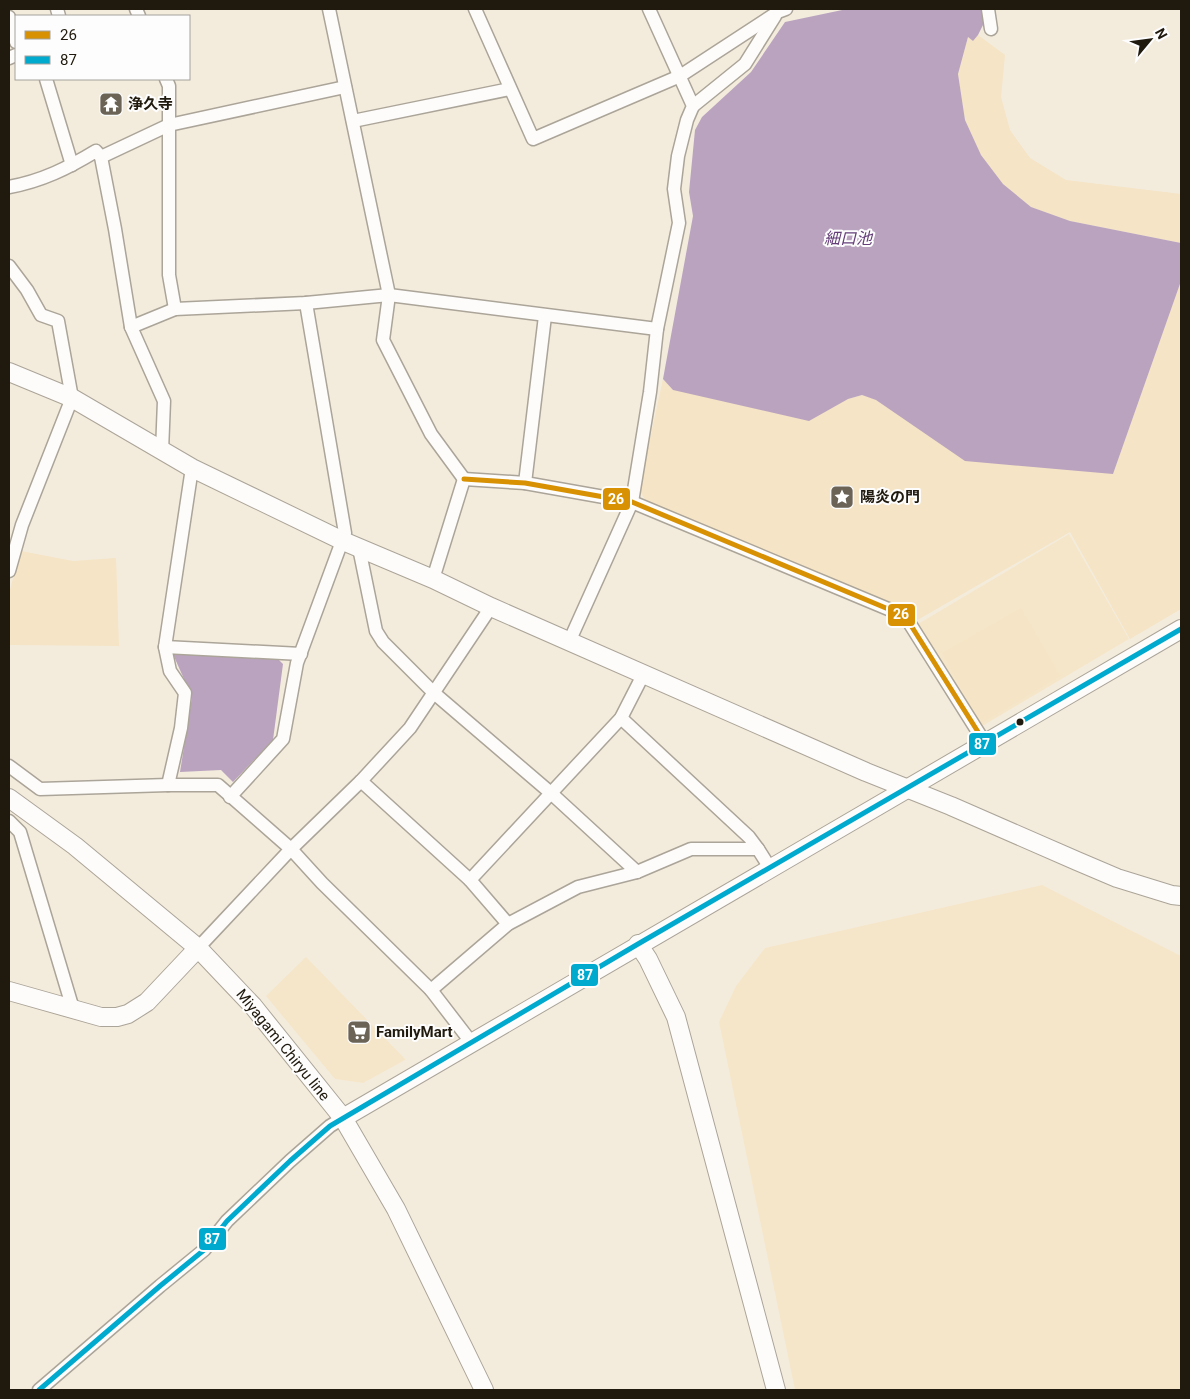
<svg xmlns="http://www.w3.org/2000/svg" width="1190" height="1399" font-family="Roboto,'Noto Sans JP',sans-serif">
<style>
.built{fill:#f6e6c9}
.green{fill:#f5e4c5}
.water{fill:#baa3bf}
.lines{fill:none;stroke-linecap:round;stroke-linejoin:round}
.street-casing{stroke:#aba498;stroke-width:15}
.secondary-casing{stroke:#aba498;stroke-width:20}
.street{stroke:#fdfcfa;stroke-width:12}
.secondary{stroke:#fdfcfa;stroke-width:18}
.bus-1-casing{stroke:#fdfdfd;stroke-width:9}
.bus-2-casing{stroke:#fdfdfd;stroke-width:9}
.bus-1{stroke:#d79102;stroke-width:5}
.bus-2{stroke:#00a9ce;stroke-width:5}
.bus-dot{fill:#20190d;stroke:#fdfdfd;stroke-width:2}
.labels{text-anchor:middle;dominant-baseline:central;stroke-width:4;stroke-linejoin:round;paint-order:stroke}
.poi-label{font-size:15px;font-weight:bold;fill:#20190d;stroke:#fdfdfd;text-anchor:start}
.street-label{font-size:15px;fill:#20190d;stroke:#fdfdfd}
.water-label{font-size:16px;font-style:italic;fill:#643d79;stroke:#fdfdfd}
.line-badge{stroke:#fdfdfd;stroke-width:2}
.badge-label{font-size:14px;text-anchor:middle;font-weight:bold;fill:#fff}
</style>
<rect width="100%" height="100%" fill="#f3ecdd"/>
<g class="built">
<path d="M 1069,534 L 1129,639 L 979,728 L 918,624 Z"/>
<path d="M 1042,885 L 1181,956 L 1181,1390 L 795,1390 L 719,1022 L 736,986 L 765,948 Z"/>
<path d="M 306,957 L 405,1059 L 405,1060 L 363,1083 L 335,1079 L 266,996 Z"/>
</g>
<g class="green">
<path d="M 978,35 L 1005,55 L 1001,97 L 1010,130 L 1030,158 L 1066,180 L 1181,194 L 1181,243 L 1070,221 L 1031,207 L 1003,184 L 981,155 L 965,120 L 958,74 L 968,37 L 973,41 Z"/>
<path d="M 1181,281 L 1181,609 L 1130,639 L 1070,532 L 914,622 L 796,565 L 646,501 L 639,490 L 663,379 L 673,390 L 848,399 L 862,395 L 1113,474 Z"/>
<path d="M 21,551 L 73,561 L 116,558 L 119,646 L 9,645 L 9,593 Z"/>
<path d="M 1021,608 L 1060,676 L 980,724 L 942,653 Z"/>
</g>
<g class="water">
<path d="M 847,9 L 983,9 L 986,19 L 978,35 L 973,41 L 968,37 L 958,74 L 965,120 L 981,155 L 1003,184 L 1031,207 L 1070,221 L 1181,243 L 1181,281 L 1113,474 L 965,461 L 876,400 L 862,395 L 848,399 L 809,421 L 673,390 L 663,379 L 693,216 L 689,192 L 695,130 L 702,117 L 751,72 L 785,22 Z"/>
<path d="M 172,652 L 278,659 L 283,664 L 273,740 L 233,782 L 221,770 L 180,772 L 192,697 Z"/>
</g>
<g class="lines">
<g class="street-casing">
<g id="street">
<path d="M 57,9 L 59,16"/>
<path d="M 136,9 L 139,16"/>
<path d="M 329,9 L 389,295 L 383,340 L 431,434 L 464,479"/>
<path d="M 475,9 L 533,139 L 680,76 L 778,12 L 786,9"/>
<path d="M 988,9 L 991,29"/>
<path d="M 9,17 L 16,42"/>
<path d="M 9,58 L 16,55"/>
<path d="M 46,79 L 72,165"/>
<path d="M 166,79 L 169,86 L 169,275 L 175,309"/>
<path d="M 693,106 L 745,64 L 775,16"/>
<path d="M 353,121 L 510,89"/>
<path d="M 101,157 L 169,125 L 345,87"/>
<path d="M 9,187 C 42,181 68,168 96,151 L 101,157 L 115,229 L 131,327 L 164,401 L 162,451"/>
<path d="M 9,266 L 27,290 L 41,315 L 58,321 L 72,398 L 22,525 L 9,571"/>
<path d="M 131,327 L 175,309 L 306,303 L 389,295 L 657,329"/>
<path d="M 464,479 L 525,483 L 632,502 L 905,616 L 985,743"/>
<path d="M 525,483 L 545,316"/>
<path d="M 359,548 L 376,631 L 383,642 L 434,693 L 552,794 L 637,872"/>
<path d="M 433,579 L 464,479"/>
<path d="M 569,642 L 632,502 L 650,392 L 657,329 L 679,223 L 674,189 L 678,156 L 687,120 L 693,106 L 649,9"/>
<path d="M 165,647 L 301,654"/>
<path d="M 621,718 L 749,837 L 758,849 L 770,868"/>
<path d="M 9,766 L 40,789 L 168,785 L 218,785 L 291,849 L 322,883 L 431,990 L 471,1042"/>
<path d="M 361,781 L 470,880 L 621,718 L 643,675"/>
<path d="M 168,785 L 181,728 L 185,693 L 170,671 L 165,647 L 192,468"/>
<path d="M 230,797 L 283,739 L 297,663 L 345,533 L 306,303"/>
<path d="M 9,821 L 20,832 L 73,1009"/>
<path d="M 470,880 L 508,924"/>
<path d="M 198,948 L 291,849 L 361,781 L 410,728 L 491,607"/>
<path d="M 431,990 L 508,924 L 578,887 L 637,872 L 691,849 L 758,849"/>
<path d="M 39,1390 L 160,1286 L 204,1250 L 227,1221 L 290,1161 L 330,1126 L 343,1118"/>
</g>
</g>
<g class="secondary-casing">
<g id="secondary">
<path d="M 9,372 L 72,398 L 192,468 L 343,541 L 433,579 L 491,607 L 866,772 L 951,806 L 1077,861 L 1117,878 L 1172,895 L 1181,896"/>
<path d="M 9,798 L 75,846 L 198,948 L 253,1006 L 343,1118 L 396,1209 L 484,1390"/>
<path d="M 638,944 L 648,959 L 676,1017 L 776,1390"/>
<path d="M 9,991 L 101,1017 L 117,1017 L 128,1014 L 147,1002 L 198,948"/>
<path d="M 343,1118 L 1181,629"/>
</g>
</g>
<use href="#street" class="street"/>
<use href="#secondary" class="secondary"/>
<g class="bus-1-casing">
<path id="bus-1" d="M 464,479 L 525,483 L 632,502 L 905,616 L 985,743"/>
</g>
<g class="bus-2-casing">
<path id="bus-2" d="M 39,1390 L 160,1286 L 204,1250 L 227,1221 L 290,1161 L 330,1126 L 638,944 L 1181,629"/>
</g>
<use href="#bus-1" class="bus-1"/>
<use href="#bus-2" class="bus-2"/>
</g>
<defs>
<g id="temple-square" transform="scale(1.25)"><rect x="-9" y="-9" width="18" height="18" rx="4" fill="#6a6356" stroke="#fdfdfd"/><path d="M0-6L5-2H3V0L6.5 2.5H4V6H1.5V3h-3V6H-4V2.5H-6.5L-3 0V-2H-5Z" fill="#fff"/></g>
<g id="sight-square" transform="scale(1.25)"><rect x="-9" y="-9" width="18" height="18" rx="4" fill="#6a6356" stroke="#fdfdfd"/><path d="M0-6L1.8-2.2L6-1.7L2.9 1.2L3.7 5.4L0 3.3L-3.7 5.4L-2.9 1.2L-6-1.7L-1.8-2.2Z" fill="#fff"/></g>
<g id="supermarket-square" transform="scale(1.25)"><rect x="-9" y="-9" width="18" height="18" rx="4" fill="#6a6356" stroke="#fdfdfd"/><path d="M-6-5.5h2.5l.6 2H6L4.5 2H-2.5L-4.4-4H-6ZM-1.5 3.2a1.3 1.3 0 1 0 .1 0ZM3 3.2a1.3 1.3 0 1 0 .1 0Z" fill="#fff"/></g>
</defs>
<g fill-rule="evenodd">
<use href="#temple-square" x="111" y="104"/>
<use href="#sight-square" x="842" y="497"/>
<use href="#supermarket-square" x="359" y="1032"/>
</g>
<circle class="bus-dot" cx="1020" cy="722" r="4.5"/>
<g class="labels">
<g class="poi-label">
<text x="128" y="104">浄久寺</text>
<text x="860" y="497">陽炎の門</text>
<text x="376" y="1032">FamilyMart</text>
</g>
<g class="street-label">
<text transform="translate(283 1045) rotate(51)">Miyagami Chiryu line</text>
</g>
<g class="water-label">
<text x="848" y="238">細口池</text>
</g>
</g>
<g class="line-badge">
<rect x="602" y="487" width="29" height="24" rx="5" fill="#d79102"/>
<rect x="887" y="603" width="29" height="24" rx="5" fill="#d79102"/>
<rect x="968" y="732" width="29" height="24" rx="5" fill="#00a9ce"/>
<rect x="570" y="963" width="29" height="24" rx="5" fill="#00a9ce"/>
<rect x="198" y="1227" width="29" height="24" rx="5" fill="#00a9ce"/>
</g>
<g class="badge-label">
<text x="616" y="504">26</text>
<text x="901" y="619">26</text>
<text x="982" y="749">87</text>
<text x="585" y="980">87</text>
<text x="212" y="1244">87</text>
</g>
<rect width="1190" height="1399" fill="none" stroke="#20190d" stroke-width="20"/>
<rect x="15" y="15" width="175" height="65" fill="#fdfdfd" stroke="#a5a29d"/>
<rect x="25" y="31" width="25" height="8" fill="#d79102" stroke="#a5a29d"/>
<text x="60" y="40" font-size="15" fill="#20190d">26</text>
<rect x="25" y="56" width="25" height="8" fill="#00a9ce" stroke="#a5a29d"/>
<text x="60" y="65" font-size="15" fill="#20190d">87</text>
<g transform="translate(1150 40) rotate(61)" stroke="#fdfdfd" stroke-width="4" paint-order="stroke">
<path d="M0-4L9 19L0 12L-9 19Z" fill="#20190d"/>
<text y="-8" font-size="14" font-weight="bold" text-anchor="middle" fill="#20190d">N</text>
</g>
</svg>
